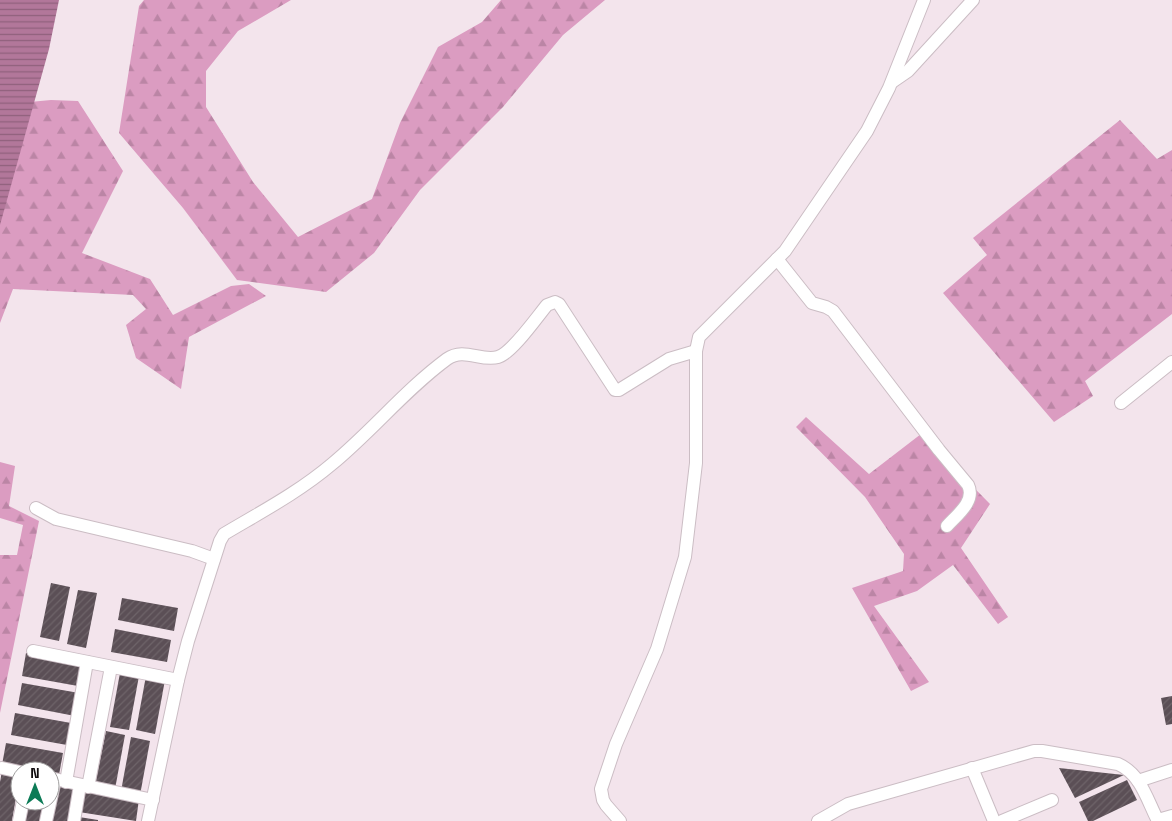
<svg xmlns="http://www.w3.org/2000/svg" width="1172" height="821" font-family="'Space Grotesk',sans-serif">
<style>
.forest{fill:url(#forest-firs)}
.water{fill:url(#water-rules)}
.building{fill:url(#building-hatch)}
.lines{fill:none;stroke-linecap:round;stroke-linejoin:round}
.minor-casing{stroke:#cbbdc4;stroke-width:14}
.minor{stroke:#fff;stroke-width:12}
</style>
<defs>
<pattern id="forest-firs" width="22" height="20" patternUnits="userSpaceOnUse" patternTransform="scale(1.25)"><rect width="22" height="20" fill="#db9cc1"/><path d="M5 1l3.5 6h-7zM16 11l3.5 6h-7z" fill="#bb85a5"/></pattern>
<pattern id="water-rules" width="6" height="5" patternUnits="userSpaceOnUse" patternTransform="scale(1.25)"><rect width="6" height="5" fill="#b2779a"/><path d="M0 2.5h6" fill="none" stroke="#8f607c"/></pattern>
<pattern id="building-hatch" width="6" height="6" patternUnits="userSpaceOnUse" patternTransform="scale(1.25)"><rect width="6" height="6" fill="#5b4f56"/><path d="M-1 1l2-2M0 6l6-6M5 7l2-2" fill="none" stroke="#6e6469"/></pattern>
</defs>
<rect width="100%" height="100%" fill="#f3e4ec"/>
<g class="forest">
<path d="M 144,0 L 291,0 L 238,31 L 206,71 L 206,107 L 253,182 L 298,237 L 372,199 L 400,123 L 438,47 L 482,22 L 501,0 L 605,0 L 563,35 L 503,107 L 420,190 L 374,253 L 326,292 L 237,280 L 183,208 L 119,133 L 139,6 Z"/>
<path d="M 51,100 L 78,101 L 123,171 L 82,253 L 150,279 L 173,315 L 231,286 L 249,284 L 266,296 L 189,337 L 181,389 L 136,358 L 126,325 L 146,309 L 133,295 L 13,289 L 0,323 L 0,185 L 19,103 Z"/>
<path d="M 1120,120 L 1157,159 L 1172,150 L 1172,314 L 1085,381 L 1093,396 L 1054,422 L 943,293 L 987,255 L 973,238 Z"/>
<path d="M 806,417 L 869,474 L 921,434 L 990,504 L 961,548 L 1008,617 L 998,624 L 953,565 L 917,591 L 874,606 L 929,682 L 911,691 L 852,588 L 903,571 L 904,554 L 865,497 L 796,427 Z"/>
<path d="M 0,462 L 15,466 L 9,506 L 39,521 L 0,713 L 0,555 L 17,555 L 23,525 L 0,518 Z"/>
</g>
<path class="water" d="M 0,0 L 59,0 L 49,49 L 0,225 Z"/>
<g class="building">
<path d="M 51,583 L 70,587 L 59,641 L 40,637 Z"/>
<path d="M 78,590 L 97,593 L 86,648 L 67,644 Z"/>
<path d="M 122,598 L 178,608 L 174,631 L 118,620 Z"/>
<path d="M 115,629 L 171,640 L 167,662 L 111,652 Z"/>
<path d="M 26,653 L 82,663 L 78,686 L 22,676 Z"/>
<path d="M 120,673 L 139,676 L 129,730 L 110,727 Z"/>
<path d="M 146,676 L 165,680 L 155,734 L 136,730 Z"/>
<path d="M 22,683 L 79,693 L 75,716 L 18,705 Z"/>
<path d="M 1172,696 L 1172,724 L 1166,725 L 1161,698 Z"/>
<path d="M 15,713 L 71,723 L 67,745 L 11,735 Z"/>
<path d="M 106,731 L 125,735 L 115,789 L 95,785 Z"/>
<path d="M 131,737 L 150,741 L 140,795 L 121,791 Z"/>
<path d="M 6,743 L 63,753 L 59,775 L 50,774 L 50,771 L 35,771 L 2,765 Z"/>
<path d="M 1059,768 L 1124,775 L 1075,798 Z"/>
<path d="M 2,771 L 20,774 L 12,821 L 0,821 L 0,782 Z"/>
<path d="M 1127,780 L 1137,800 L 1093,821 L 1088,821 L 1079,802 Z"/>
<path d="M 58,784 L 77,788 L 71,821 L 51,821 Z"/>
<path d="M 83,789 L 139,799 L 136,821 L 79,812 Z"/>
<path d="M 26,801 L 46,801 L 42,821 L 22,821 Z"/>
<path d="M 79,817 L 98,820 L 98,821 L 78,821 Z"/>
</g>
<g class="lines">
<g class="minor-casing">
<g id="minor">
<path d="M 892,82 L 908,71 L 973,0"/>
<path d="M 777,259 L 812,303 L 826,307 L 833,311 L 939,450 L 968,485 C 976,501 957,515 947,526"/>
<path d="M 1121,403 L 1172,362"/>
<path d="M 36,508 L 56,519 L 192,551 L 214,559"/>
<path d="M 33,651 L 178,680"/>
<path d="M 2,768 L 20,772"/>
<path d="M 972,768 L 994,821"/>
<path d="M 50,778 L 153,800"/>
<path d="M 1138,781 L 1172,770"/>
<path d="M 66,782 L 87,662"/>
<path d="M 88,787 L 111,667"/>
<path d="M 1158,820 L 1172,816"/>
<path d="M 19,821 L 23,801"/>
<path d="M 46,821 L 55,780"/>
<path d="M 74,821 L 80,785"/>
<path d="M 148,821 L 178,680 L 188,641 L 220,541 L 224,534 C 261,512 299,492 332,464 C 372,431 405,390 447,359 C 464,347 481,362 498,357 C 512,353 537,317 547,305 L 555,302 L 559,304 L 615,390 L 619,390 L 669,359 L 696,351"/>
<path d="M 620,821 L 606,805 L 603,800 L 601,789 L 616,744 L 657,649 L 685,557 L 696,463 L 696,351 L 699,337 L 785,251 L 867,131 L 889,88 L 924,0"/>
<path d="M 818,821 L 848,804 L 862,800 L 1034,751 L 1042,751 L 1118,764 C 1141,774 1147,800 1158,821"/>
<path d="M 1002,821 L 1052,800"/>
</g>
</g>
<use href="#minor" class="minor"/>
</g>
<g transform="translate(35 786)"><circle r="24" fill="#ffffff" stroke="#a09f9f"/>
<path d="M0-4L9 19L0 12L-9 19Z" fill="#0c7b56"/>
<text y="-8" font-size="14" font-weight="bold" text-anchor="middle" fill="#120e10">N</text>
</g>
</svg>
